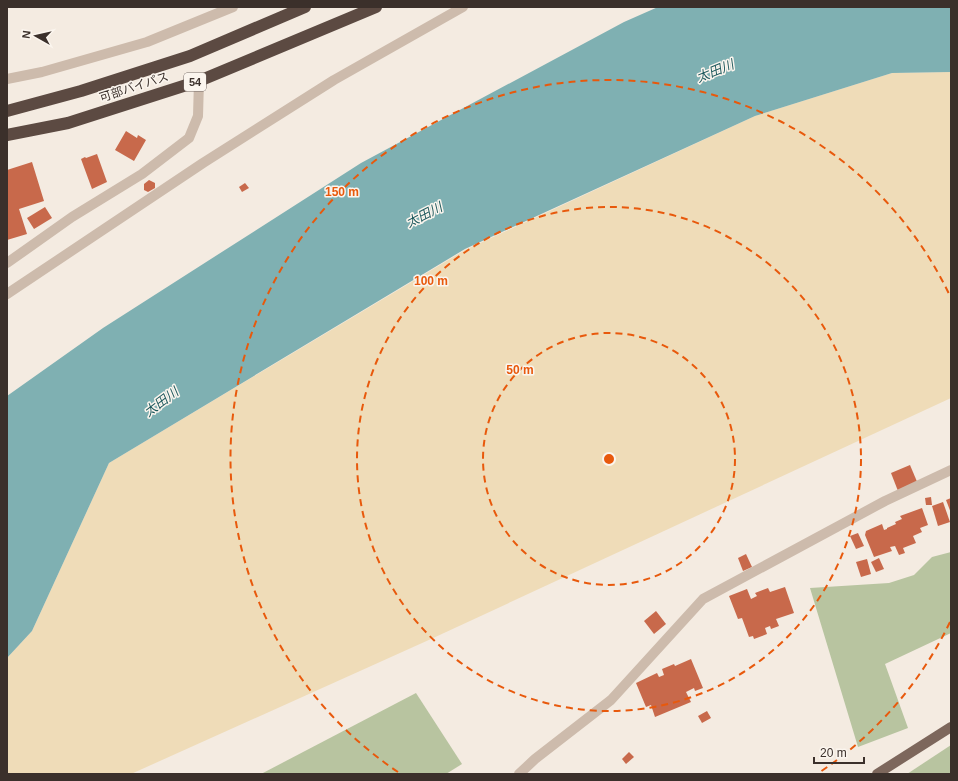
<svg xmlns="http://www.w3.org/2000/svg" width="958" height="781" font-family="Arial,'Noto Sans JP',sans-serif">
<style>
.green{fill:#b8c4a0}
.sand{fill:#efdcb8}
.water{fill:#7fb0b2}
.building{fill:#c8694b}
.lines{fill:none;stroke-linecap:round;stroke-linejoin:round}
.minor{stroke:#cdbbac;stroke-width:10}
.major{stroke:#7d675c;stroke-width:10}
.highway{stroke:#5c4a42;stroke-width:12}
.ring{fill:none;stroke:#e8590c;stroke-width:2;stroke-dasharray:7 5}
.labels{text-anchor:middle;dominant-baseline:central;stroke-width:3;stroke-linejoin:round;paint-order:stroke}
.shield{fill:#fbf5ee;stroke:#756b66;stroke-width:1}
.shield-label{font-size:11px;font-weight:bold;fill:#3b302b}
.street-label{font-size:12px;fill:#3b302b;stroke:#fbf5ee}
.water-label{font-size:13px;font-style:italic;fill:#1f5a5e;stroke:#fbf5ee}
.centre{fill:#e8590c;stroke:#fbf5ee;stroke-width:2}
.ring-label{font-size:12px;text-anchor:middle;font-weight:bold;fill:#e8590c;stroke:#fbf5ee;stroke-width:3;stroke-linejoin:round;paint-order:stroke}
</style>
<rect width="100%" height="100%" fill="#f4ebe1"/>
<g class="green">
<path d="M 951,552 L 951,633 L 885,664 L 908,728 L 858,747 L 810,588 L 889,583 L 914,575 L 932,557 Z"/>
<path d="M 416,693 L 462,764 L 446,774 L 261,774 Z"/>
<path d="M 951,745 L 951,774 L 907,774 Z"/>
</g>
<path class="sand" d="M 951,72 L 951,398 L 431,639 L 131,774 L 7,774 L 7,658 L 32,631 L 109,463 L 465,250 L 755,116 L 892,73 Z"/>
<path class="water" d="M 658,7 L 951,7 L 951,72 L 892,73 L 755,116 L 465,249 L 109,463 L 32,631 L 7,658 L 7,396 L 103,328 L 361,163 L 624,22 Z"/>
<g class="building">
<path d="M 126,131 L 137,138 L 138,135 L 146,140 L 134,161 L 115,150 Z"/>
<path d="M 97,154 L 107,182 L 92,189 L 81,159 L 85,157 L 86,158 Z"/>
<path d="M 32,162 L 44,201 L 19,209 L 27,234 L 7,240 L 7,170 Z"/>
<path d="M 149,180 L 155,183 L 155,188 L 148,192 L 144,190 L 144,184 Z"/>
<path d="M 245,183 L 249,188 L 242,192 L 239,187 Z"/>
<path d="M 45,207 L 52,218 L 34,229 L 27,218 Z"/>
<path d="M 910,465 L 918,484 L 898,491 L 891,473 Z"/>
<path d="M 931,497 L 932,505 L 926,505 L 925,498 Z"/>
<path d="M 951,498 L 951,513 L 946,500 Z"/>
<path d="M 943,502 L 950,522 L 938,526 L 932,506 Z"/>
<path d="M 922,508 L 928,525 L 920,528 L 922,532 L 913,536 L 916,543 L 903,548 L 905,553 L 899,555 L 895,546 L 890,547 L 892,551 L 874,557 L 865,535 L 866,531 L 882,524 L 884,530 L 887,529 L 887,528 L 896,524 L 895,522 L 902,519 L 900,516 Z"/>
<path d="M 858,533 L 864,546 L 856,549 L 850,536 Z"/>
<path d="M 746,554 L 752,567 L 743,571 L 738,558 Z"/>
<path d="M 879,558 L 884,569 L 876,572 L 871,562 Z"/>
<path d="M 867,559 L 871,574 L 861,577 L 856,562 Z"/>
<path d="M 785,587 L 794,613 L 776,619 L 779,626 L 771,629 L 770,626 L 765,628 L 767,634 L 754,639 L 753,636 L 749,637 L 742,618 L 738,619 L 729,596 L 747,589 L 751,599 L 757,596 L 755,593 L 768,588 L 770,592 Z"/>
<path d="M 656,611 L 666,624 L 654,634 L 644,621 Z"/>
<path d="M 691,659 L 703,688 L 695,691 L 694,688 L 686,692 L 691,702 L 655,717 L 651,705 L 646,707 L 636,683 L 657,673 L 659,677 L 664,675 L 662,669 L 674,664 L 675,666 Z"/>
<path d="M 707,711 L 711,718 L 702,723 L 698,716 Z"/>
<path d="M 629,752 L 634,757 L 626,764 L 622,759 Z"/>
</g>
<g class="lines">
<g class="minor">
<path d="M 7,79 L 42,72 L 147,42 L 233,7"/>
<path d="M 7,263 L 72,217 L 142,174 L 189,138 L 198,116 L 199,81"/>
<path d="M 7,294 L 203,163 L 334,80 L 463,7"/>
<path d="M 519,774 L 535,759 L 611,700 L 703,599 L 885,501 L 951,470"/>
</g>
<path class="major" d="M 877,774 L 951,727"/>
<g class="highway">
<path d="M 7,111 L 81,91 L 190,56 L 305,7"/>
<path d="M 7,135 L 68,123 L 199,81 L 376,7"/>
</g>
</g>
<g class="ring">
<circle cx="609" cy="459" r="126"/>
<circle cx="609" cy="459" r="252"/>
<path d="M950 622A378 378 0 0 1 820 772M398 772A378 378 0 1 1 950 296"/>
</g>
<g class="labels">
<rect class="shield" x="184" y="73" width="22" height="18" rx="3"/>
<g class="shield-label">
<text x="195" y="82">54</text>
</g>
<g class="street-label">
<text transform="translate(134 87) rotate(-18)">可部バイパス</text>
</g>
<g class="water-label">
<text transform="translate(715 71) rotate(-22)">太田川</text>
<text transform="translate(424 215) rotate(-27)">太田川</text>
<text transform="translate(161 402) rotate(-37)">太田川</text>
</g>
</g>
<circle cx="609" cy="459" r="6" class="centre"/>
<g class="ring-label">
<text x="342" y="196">150 m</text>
<text x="431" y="285">100 m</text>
<text x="520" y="374">50 m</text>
</g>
<rect width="958" height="781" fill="none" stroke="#3b302b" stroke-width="16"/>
<g transform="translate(36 36) rotate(278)" stroke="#fbf5ee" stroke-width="3" paint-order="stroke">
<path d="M0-3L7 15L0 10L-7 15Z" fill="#3b302b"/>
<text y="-6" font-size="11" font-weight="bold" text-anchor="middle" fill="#3b302b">N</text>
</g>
<path d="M814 757v6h50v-6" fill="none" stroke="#3b302b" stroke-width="2"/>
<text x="820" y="757" font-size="12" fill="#3b302b" stroke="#fbf5ee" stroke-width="3" paint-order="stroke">20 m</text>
</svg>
